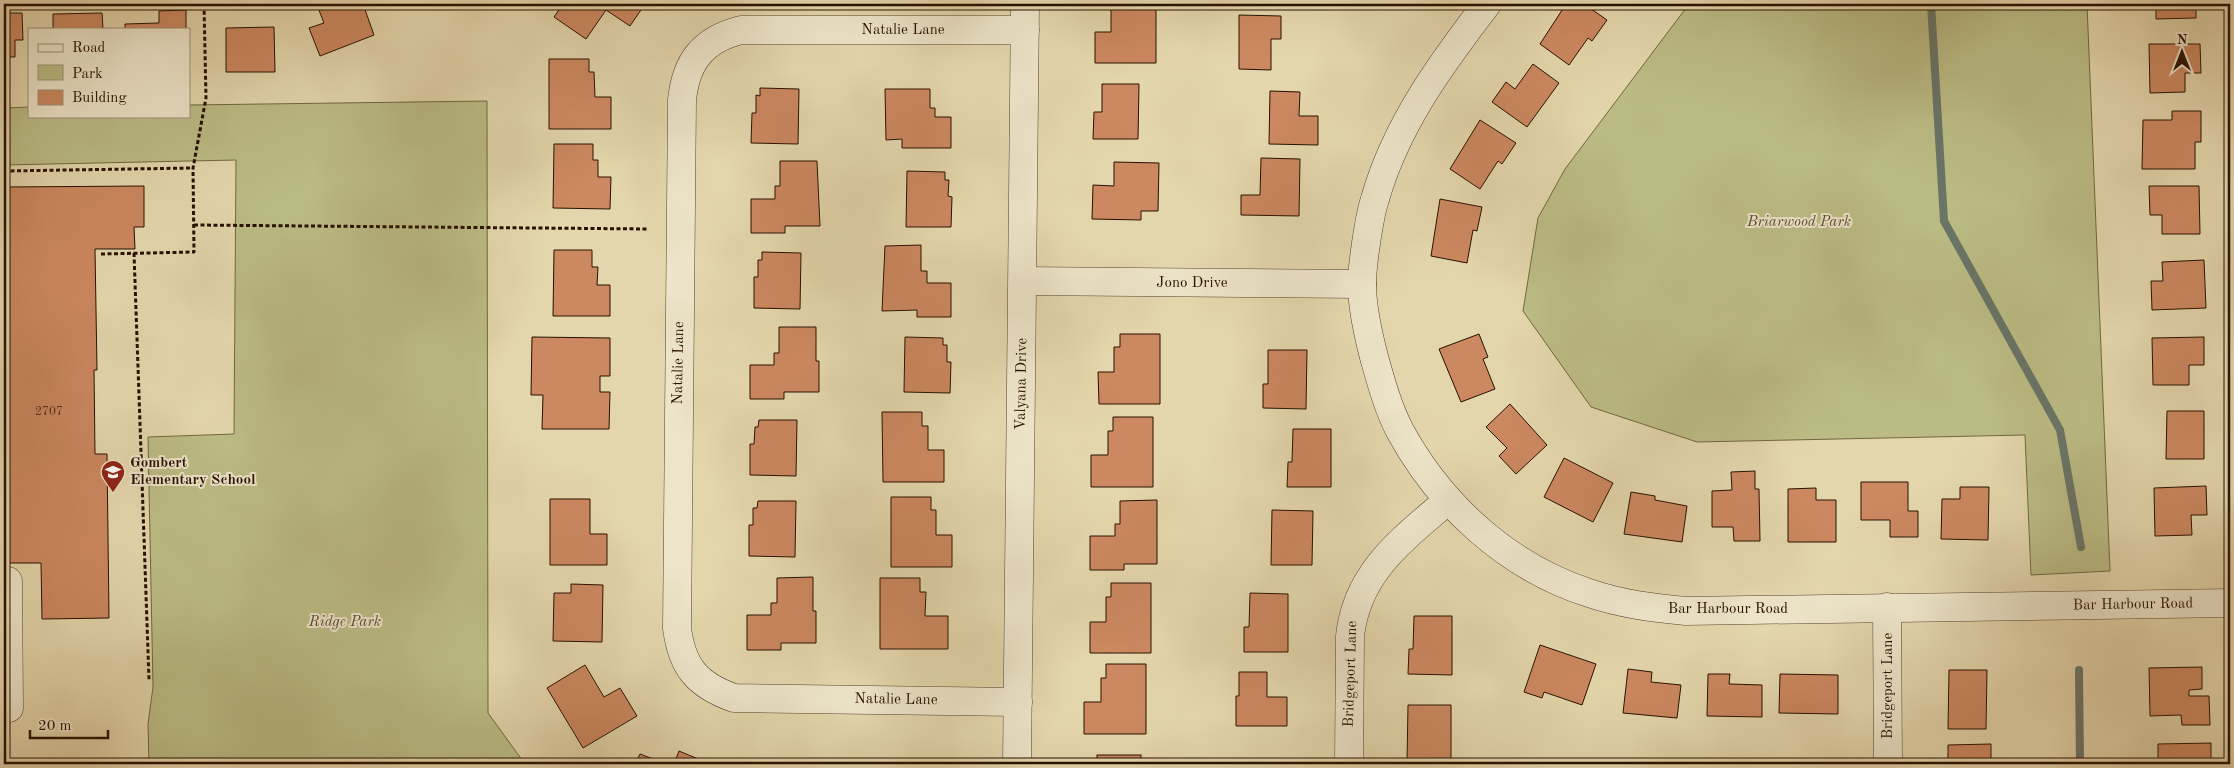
<svg xmlns="http://www.w3.org/2000/svg" width="2234" height="768" font-family="'Old Standard TT',serif">
<style>
.green{fill:#bbbc85;stroke:#726642}
.lines{fill:none;stroke-linecap:round;stroke-linejoin:round}
.stream{stroke:#697568;stroke-width:8}
.building{fill:#cc8860;stroke:#281000}
.minor-casing{stroke:#57422b;stroke-width:29}
.path{stroke:#281000;stroke-width:3;stroke-dasharray:4 2.5;stroke-linecap:butt}
.minor{stroke:#ede4c9;stroke-width:28}
.labels{text-anchor:middle;dominant-baseline:central;stroke-width:4;stroke-linejoin:round;paint-order:stroke}
.number-label{font-size:12px;fill:#512e18}
.street-label{font-size:15px;fill:#281000;stroke:#ede4c9}
.park-label{font-size:15px;font-style:italic;fill:#5b4c2f;stroke:#ede4c9}
.poi-label{font-size:15px;font-weight:bold;fill:#281000;stroke:#ede4c9;text-anchor:start}
</style>
<rect width="100%" height="100%" fill="#e4d6ac"/>
<filter id="stains"><feTurbulence type="fractalNoise" baseFrequency=".004" numOctaves="4"/><feColorMatrix values="0 0 0 0 .2 0 0 0 0 .09 0 0 0 0 .02 0 0 0 .5 -.17"/></filter>
<radialGradient id="worn" r=".72"><stop offset=".6" stop-color="#630" stop-opacity="0"/><stop offset="1" stop-color="#630" stop-opacity=".3"/></radialGradient>
<g class="green">
<path d="M 1689,4 L 2087,4 L 2110,571 L 2031,575 L 2025,435 L 1697,442 L 1591,407 L 1523,311 L 1538,218 L 1565,169 Z"/>
<path d="M 487,101 L 488,713 L 525,764 L 149,764 L 148,724 L 153,687 L 148,437 L 234,434 L 236,160 L 4,165 L 4,108 L 29,107 L 29,116 L 189,116 L 189,105 Z"/>
</g>
<g class="lines">
<g class="stream">
<path d="M 1931,4 L 1944,221 L 2060,430 L 2081,547"/>
<path d="M 2079,670 L 2080,764"/>
</g>
</g>
<g class="building">
<path d="M 322,4 L 363,4 L 374,35 L 320,56 L 309,28 L 324,23 L 317,5 Z"/>
<path d="M 563,4 L 645,4 L 630,26 L 606,10 L 586,39 L 554,17 Z"/>
<path d="M 1116,4 L 1156,4 L 1156,63 L 1095,63 L 1095,32 L 1111,32 L 1111,7 L 1116,7 Z"/>
<path d="M 1566,4 L 1584,4 L 1607,20 L 1592,41 L 1588,38 L 1569,65 L 1540,44 Z"/>
<path d="M 2156,4 L 2196,4 L 2196,18 L 2156,19 Z"/>
<path d="M 186,10 L 186,29 L 125,29 L 125,24 L 159,23 L 159,11 Z"/>
<path d="M 4,13 L 22,13 L 23,40 L 15,40 L 15,57 L 4,57 Z"/>
<path d="M 102,13 L 103,29 L 53,29 L 53,14 Z"/>
<path d="M 1239,15 L 1281,16 L 1281,39 L 1271,39 L 1271,70 L 1239,69 Z"/>
<path d="M 274,27 L 275,72 L 226,72 L 226,28 Z"/>
<path d="M 2149,44 L 2200,44 L 2201,73 L 2185,73 L 2185,92 L 2150,93 Z"/>
<path d="M 549,59 L 589,59 L 589,72 L 594,72 L 595,97 L 611,97 L 611,129 L 549,129 Z"/>
<path d="M 1533,64 L 1559,83 L 1527,127 L 1492,102 L 1506,82 L 1515,89 Z"/>
<path d="M 1102,84 L 1139,84 L 1138,139 L 1093,139 L 1094,112 L 1102,112 Z"/>
<path d="M 760,88 L 799,89 L 798,144 L 751,143 L 752,113 L 756,113 L 756,95 L 760,96 Z"/>
<path d="M 885,89 L 930,89 L 930,108 L 935,108 L 935,117 L 951,117 L 951,148 L 902,148 L 902,139 L 886,140 Z"/>
<path d="M 1270,91 L 1300,92 L 1299,116 L 1318,116 L 1318,145 L 1269,144 Z"/>
<path d="M 2172,111 L 2201,111 L 2201,142 L 2195,142 L 2195,169 L 2142,169 L 2143,120 L 2172,120 Z"/>
<path d="M 1480,120 L 1516,143 L 1502,164 L 1498,161 L 1480,189 L 1450,169 Z"/>
<path d="M 554,144 L 593,144 L 593,160 L 598,160 L 598,177 L 611,177 L 610,209 L 553,208 Z"/>
<path d="M 1261,158 L 1300,159 L 1299,216 L 1241,215 L 1241,195 L 1260,195 Z"/>
<path d="M 780,161 L 817,161 L 820,226 L 785,226 L 785,233 L 751,233 L 751,199 L 775,199 L 775,186 L 780,186 Z"/>
<path d="M 1114,162 L 1159,163 L 1158,211 L 1141,211 L 1141,220 L 1092,219 L 1093,185 L 1114,186 Z"/>
<path d="M 907,171 L 945,172 L 945,180 L 949,180 L 948,196 L 952,197 L 951,227 L 906,227 Z"/>
<path d="M 144,186 L 144,227 L 134,227 L 135,249 L 95,249 L 97,370 L 94,370 L 95,454 L 107,454 L 109,618 L 42,619 L 41,563 L 4,563 L 4,187 Z"/>
<path d="M 2149,186 L 2199,186 L 2200,234 L 2162,234 L 2162,215 L 2150,215 Z"/>
<path d="M 1440,199 L 1482,207 L 1477,231 L 1473,230 L 1467,263 L 1431,256 Z"/>
<path d="M 921,245 L 921,271 L 927,271 L 927,283 L 951,283 L 951,317 L 917,317 L 917,310 L 882,311 L 885,246 Z"/>
<path d="M 554,250 L 592,250 L 592,267 L 598,267 L 597,285 L 610,285 L 610,316 L 553,316 Z"/>
<path d="M 762,252 L 801,253 L 800,309 L 754,308 L 754,277 L 758,277 L 758,260 L 762,260 Z"/>
<path d="M 2204,260 L 2206,308 L 2152,310 L 2151,281 L 2163,281 L 2162,262 Z"/>
<path d="M 779,327 L 816,327 L 816,361 L 819,361 L 819,392 L 784,392 L 784,399 L 750,399 L 750,365 L 774,365 L 774,353 L 779,353 Z"/>
<path d="M 1120,334 L 1160,334 L 1160,404 L 1099,404 L 1098,372 L 1114,372 L 1114,347 L 1120,347 Z"/>
<path d="M 1479,334 L 1488,357 L 1483,359 L 1495,389 L 1461,402 L 1439,349 Z"/>
<path d="M 532,337 L 610,338 L 610,376 L 600,376 L 600,392 L 610,392 L 609,429 L 542,429 L 543,395 L 531,395 Z"/>
<path d="M 905,337 L 943,338 L 943,345 L 947,345 L 947,362 L 951,362 L 950,393 L 904,392 Z"/>
<path d="M 2204,337 L 2204,365 L 2189,365 L 2189,385 L 2153,385 L 2152,338 Z"/>
<path d="M 1268,350 L 1307,350 L 1306,409 L 1263,408 L 1263,384 L 1268,384 Z"/>
<path d="M 1510,404 L 1547,445 L 1516,474 L 1499,456 L 1507,448 L 1486,427 Z"/>
<path d="M 2167,411 L 2204,411 L 2204,459 L 2166,459 Z"/>
<path d="M 882,412 L 922,412 L 922,426 L 928,426 L 928,450 L 944,450 L 944,482 L 883,482 Z"/>
<path d="M 1113,417 L 1153,417 L 1153,487 L 1091,487 L 1091,455 L 1108,455 L 1108,431 L 1113,431 Z"/>
<path d="M 759,420 L 797,420 L 796,476 L 750,475 L 750,444 L 754,444 L 755,427 L 758,427 Z"/>
<path d="M 1293,429 L 1331,429 L 1331,487 L 1287,487 L 1288,462 L 1292,462 Z"/>
<path d="M 1564,458 L 1613,483 L 1593,522 L 1544,497 Z"/>
<path d="M 1755,471 L 1755,489 L 1759,489 L 1760,541 L 1734,541 L 1733,527 L 1712,527 L 1712,491 L 1732,490 L 1731,472 Z"/>
<path d="M 1861,482 L 1908,482 L 1908,511 L 1918,511 L 1918,537 L 1890,537 L 1890,520 L 1861,520 Z"/>
<path d="M 2206,486 L 2207,515 L 2191,515 L 2192,535 L 2155,536 L 2154,488 Z"/>
<path d="M 1960,487 L 1989,487 L 1988,540 L 1941,539 L 1942,499 L 1960,499 Z"/>
<path d="M 1816,488 L 1816,500 L 1836,500 L 1836,542 L 1788,542 L 1788,489 Z"/>
<path d="M 1631,492 L 1655,496 L 1655,500 L 1687,506 L 1682,542 L 1624,534 Z"/>
<path d="M 891,497 L 931,497 L 931,510 L 936,510 L 936,535 L 952,535 L 952,567 L 891,567 Z"/>
<path d="M 550,499 L 590,499 L 590,534 L 607,534 L 607,565 L 550,565 Z"/>
<path d="M 1157,500 L 1157,564 L 1124,564 L 1124,570 L 1090,570 L 1090,536 L 1115,536 L 1115,524 L 1120,524 L 1120,501 Z"/>
<path d="M 758,501 L 796,501 L 795,557 L 749,556 L 749,525 L 753,525 L 753,508 L 757,508 Z"/>
<path d="M 1272,510 L 1313,511 L 1312,565 L 1271,565 Z"/>
<path d="M 813,577 L 813,611 L 816,611 L 816,643 L 781,643 L 781,650 L 747,650 L 747,615 L 771,615 L 771,603 L 777,603 L 777,578 Z"/>
<path d="M 880,578 L 920,578 L 920,592 L 926,592 L 925,616 L 948,616 L 948,649 L 880,649 Z"/>
<path d="M 1111,583 L 1151,583 L 1151,653 L 1090,653 L 1090,622 L 1106,622 L 1106,597 L 1111,597 Z"/>
<path d="M 571,584 L 603,585 L 602,642 L 553,641 L 554,593 L 571,593 Z"/>
<path d="M 1250,593 L 1288,594 L 1288,652 L 1244,652 L 1244,627 L 1249,627 Z"/>
<path d="M 1414,616 L 1452,616 L 1452,675 L 1408,674 L 1409,649 L 1413,649 Z"/>
<path d="M 1540,645 L 1596,664 L 1582,705 L 1544,692 L 1542,698 L 1524,692 Z"/>
<path d="M 1106,664 L 1146,664 L 1146,734 L 1084,734 L 1084,702 L 1101,702 L 1101,678 L 1106,678 Z"/>
<path d="M 585,665 L 604,697 L 620,688 L 637,716 L 583,748 L 547,688 Z"/>
<path d="M 2202,667 L 2202,689 L 2189,690 L 2189,696 L 2209,696 L 2210,725 L 2182,725 L 2181,715 L 2150,716 L 2149,668 Z"/>
<path d="M 1628,669 L 1652,672 L 1651,682 L 1681,685 L 1677,718 L 1623,713 Z"/>
<path d="M 1949,670 L 1987,670 L 1986,729 L 1948,729 Z"/>
<path d="M 1239,672 L 1267,672 L 1267,697 L 1287,697 L 1287,726 L 1236,726 L 1236,696 L 1239,696 Z"/>
<path d="M 1708,674 L 1730,674 L 1729,684 L 1762,685 L 1762,717 L 1707,716 Z"/>
<path d="M 1780,674 L 1838,675 L 1838,714 L 1779,713 Z"/>
<path d="M 1408,705 L 1451,705 L 1451,764 L 1407,763 Z"/>
<path d="M 2211,743 L 2211,764 L 2158,764 L 2158,744 Z"/>
<path d="M 1991,744 L 1991,764 L 1948,764 L 1948,745 Z"/>
<path d="M 679,751 L 708,763 L 707,764 L 674,764 Z"/>
<path d="M 640,754 L 666,764 L 635,764 Z"/>
<rect x="1097" y="755" width="44" height="9"/>
<rect x="1243" y="760" width="44" height="4"/>
</g>
<g class="lines">
<g class="minor-casing">
<g id="minor">
<path d="M 1487,4 C 1441,64 1396,125 1375,199 C 1369,217 1362,266 1362,284 C 1362,308 1368,334 1374,357 C 1381,382 1388,408 1400,431 C 1441,506 1508,567 1589,593 C 1621,604 1653,608 1686,611 L 2230,603"/>
<path d="M 1023,281 L 1362,284"/>
<path d="M 8,581 L 9,708"/>
<path d="M 1887,607 L 1888,764"/>
<path d="M 1018,702 L 734,698 C 697,685 682,667 677,628 L 682,100 C 686,62 702,40 741,30 L 1025,30"/>
<path d="M 1017,764 L 1025,4"/>
<path d="M 1349,764 L 1350,636 C 1357,572 1402,540 1447,501"/>
</g>
</g>
<g class="path">
<path d="M 4,171 L 193,168"/>
<path d="M 194,225 L 649,229"/>
<path d="M 134,253 L 149,680"/>
<path d="M 101,254 L 194,252 L 193,168 L 206,98 L 204,4"/>
</g>
<use href="#minor" class="minor"/>
</g>
<defs>
<g id="school-pin" transform="scale(1.25)"><path d="M0 17L-7.5 6A9.5 9.5 0 1 1 7.5 6Z" fill="#8f2418" stroke="#ede4c9"/><path d="M0-5L7-2L0 1L-7-2ZM-4 1L0 2.5L4 1V4Q0 6-4 4Z" fill="#fff"/></g>
</defs>
<g fill-rule="evenodd">
<use href="#school-pin" x="113" y="472"/>
</g>
<g class="labels">
<g class="number-label">
<text x="49" y="412">2707</text>
</g>
<g class="street-label">
<text x="903" y="30">Natalie Lane</text>
<text x="1192" y="283">Jono Drive</text>
<text transform="translate(679 363) rotate(-89)">Natalie Lane</text>
<text transform="translate(1022 384) rotate(-89)">Valyana Drive</text>
<text transform="translate(2133 605) rotate(-1)">Bar Harbour Road</text>
<text x="1728" y="609">Bar Harbour Road</text>
<text transform="translate(1351 674) rotate(-88)">Bridgeport Lane</text>
<text transform="translate(1888 686) rotate(-90)">Bridgeport Lane</text>
<text transform="translate(896 700) rotate(1)">Natalie Lane</text>
</g>
<g class="park-label">
<text x="1799" y="222">Briarwood Park</text>
<text x="345" y="622">Ridge Park</text>
</g>
<g class="poi-label">
<text x="130" y="463">Gombert<tspan x="130" dy="17">Elementary School</tspan></text>
</g>
</g>
<rect width="2234" height="768" fill="none" stroke="#e4d6ac" stroke-width="20"/>
<rect x="5" y="5" width="2224" height="758" fill="none" stroke="#281000" stroke-width="2.5"/>
<rect x="10" y="10" width="2214" height="748" fill="none" stroke="#281000"/>
<rect x="28" y="28" width="162" height="90" fill="#ede4c9" stroke="#9e8f79"/>
<rect x="38" y="44" width="25" height="8" fill="#ede4c9" stroke="#9e8f79"/>
<text x="72" y="52" font-size="15" fill="#281000">Road</text>
<rect x="38" y="65" width="25" height="15" fill="#bbbc85" stroke="#9e8f79"/>
<text x="72" y="78" font-size="15" fill="#281000">Park</text>
<rect x="38" y="90" width="25" height="15" fill="#cc8860" stroke="#9e8f79"/>
<text x="72" y="102" font-size="15" fill="#281000">Building</text>
<g transform="translate(2182 52)" stroke="#ede4c9" stroke-width="4" paint-order="stroke">
<path d="M0-4L9 19L0 12L-9 19Z" fill="#281000"/>
<text y="-8" font-size="14" font-weight="bold" text-anchor="middle" fill="#281000">N</text>
</g>
<path d="M30 730v8h78v-8" fill="none" stroke="#281000" stroke-width="2.5"/>
<text x="38" y="730" font-size="15" fill="#281000" stroke="#ede4c9" stroke-width="4" paint-order="stroke">20 m</text>
<rect width="100%" height="100%" filter="url(#stains)"/>
<rect width="100%" height="100%" fill="url(#worn)"/>
</svg>
